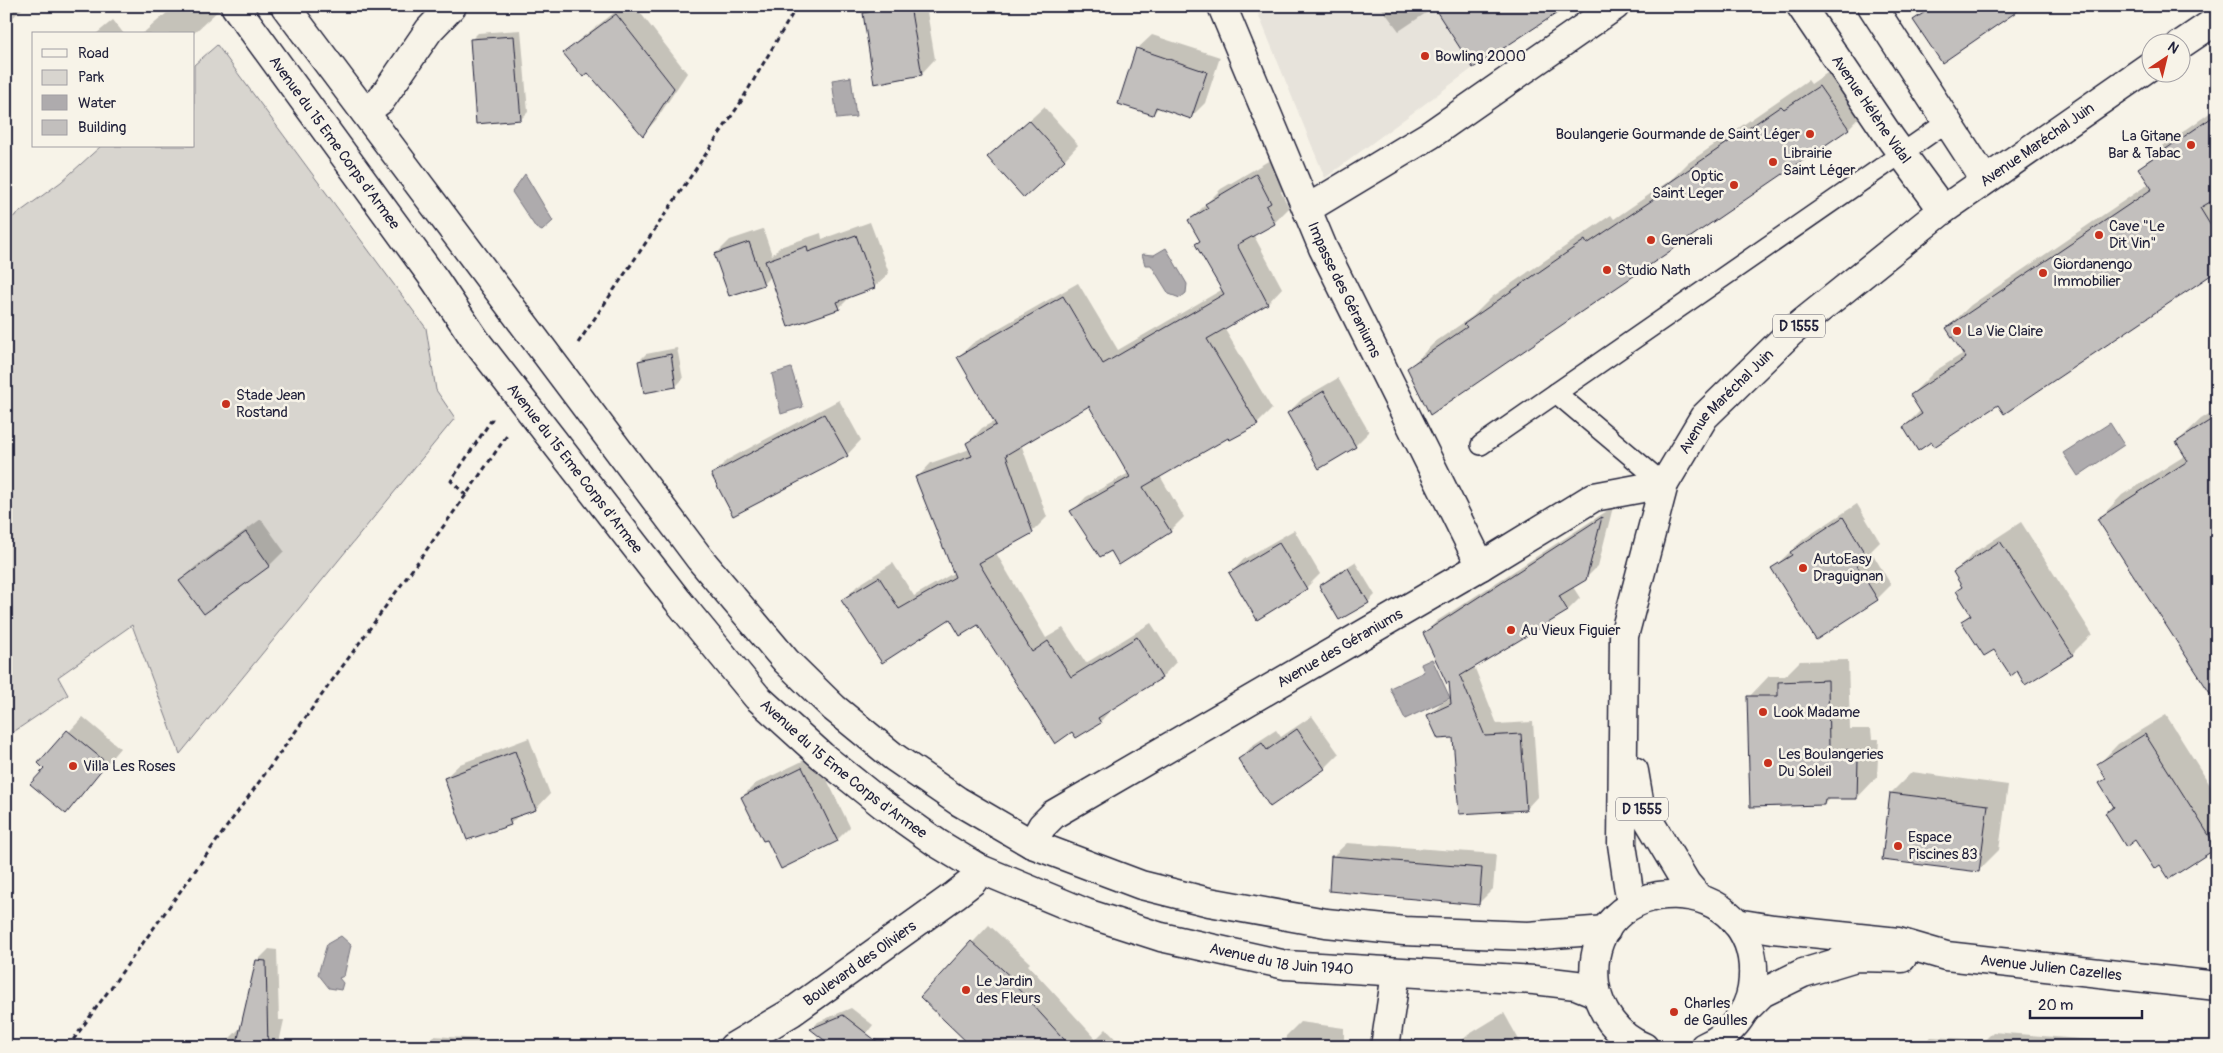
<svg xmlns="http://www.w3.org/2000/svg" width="2223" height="1053" font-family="Pangolin,sans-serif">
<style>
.built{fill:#e7e3db}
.green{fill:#d8d5cf;stroke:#7d7c85}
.water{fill:#aeabad;stroke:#76747f}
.shadow{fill:#0003}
.building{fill:#c2bfbd;stroke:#22223b}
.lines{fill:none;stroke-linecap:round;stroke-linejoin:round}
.service-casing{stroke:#22223b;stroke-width:22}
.minor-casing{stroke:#22223b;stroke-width:31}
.tertiary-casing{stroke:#22223b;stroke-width:31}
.secondary-casing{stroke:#22223b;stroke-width:31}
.primary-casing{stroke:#22223b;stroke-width:31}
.path{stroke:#22223b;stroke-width:3;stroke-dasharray:5 4;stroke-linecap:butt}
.service{stroke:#f7f3e8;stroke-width:19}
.minor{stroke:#f7f3e8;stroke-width:28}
.tertiary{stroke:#f7f3e8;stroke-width:28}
.secondary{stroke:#f7f3e8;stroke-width:28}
.primary{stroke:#f7f3e8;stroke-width:28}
.poi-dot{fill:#c8321e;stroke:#f7f3e8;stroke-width:2}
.labels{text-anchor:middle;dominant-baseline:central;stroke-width:5;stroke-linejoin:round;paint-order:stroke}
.shield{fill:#f7f3e8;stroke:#62616f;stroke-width:1}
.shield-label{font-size:14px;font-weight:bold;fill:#22223b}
.poi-label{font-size:15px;fill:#22223b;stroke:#f7f3e8;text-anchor:start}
.street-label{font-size:15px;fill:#22223b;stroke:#f7f3e8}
</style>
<rect width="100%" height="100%" fill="#f7f3e8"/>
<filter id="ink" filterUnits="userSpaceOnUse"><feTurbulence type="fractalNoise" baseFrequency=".02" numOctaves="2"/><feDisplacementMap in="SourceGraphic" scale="10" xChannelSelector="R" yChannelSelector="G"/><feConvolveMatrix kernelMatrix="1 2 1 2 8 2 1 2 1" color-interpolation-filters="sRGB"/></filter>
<g filter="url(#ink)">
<path class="built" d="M 1255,6 L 1568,6 L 1473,68 L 1325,178 Z"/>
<path class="green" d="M 217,45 L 426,328 L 436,390 L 455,418 L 180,754 L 132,625 L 58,677 L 68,695 L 6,737 L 6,222 L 61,182 L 101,146 L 194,146 L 194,65 Z"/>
<g class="water">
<path d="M 851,77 L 856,117 L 837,119 L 832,80 Z"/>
<path d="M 525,174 L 553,221 L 542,231 L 536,228 L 512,192 Z"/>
<path d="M 1166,248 L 1187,284 L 1186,293 L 1180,298 L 1169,294 L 1151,265 L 1145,265 L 1142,254 L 1154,255 Z"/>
<path d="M 791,368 L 803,407 L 781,414 L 772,374 Z"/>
<path d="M 2110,423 L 2124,445 L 2078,476 L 2063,453 Z"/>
<path d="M 1432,659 L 1450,698 L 1405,719 L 1390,688 L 1424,672 L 1421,664 Z"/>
<path d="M 341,936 L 351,945 L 344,976 L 339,978 L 343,983 L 341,990 L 329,988 L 318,974 L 327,944 Z"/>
</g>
<g class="shadow">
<path d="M 6,6 L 25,6 L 6,24 Z"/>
<path d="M 175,6 L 220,6 L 222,7 L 193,34 L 142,34 Z"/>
<path d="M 623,6 L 635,6 L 687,73 L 656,120 L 643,134 L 589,71 L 565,53 L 579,40 Z"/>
<path d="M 871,6 L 926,6 L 935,59 L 921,74 L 864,13 Z"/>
<path d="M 1380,6 L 1566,6 L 1435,7 L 1399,31 Z"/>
<path d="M 1929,6 L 2023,6 L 1915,20 Z"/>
<path d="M 113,20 L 124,34 L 96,34 Z"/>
<path d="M 521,30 L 528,112 L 521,119 L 471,40 L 478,33 Z"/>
<path d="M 1152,35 L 1220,57 L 1205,103 L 1191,117 L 1159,107 L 1153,114 L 1137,49 Z"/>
<path d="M 1846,60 L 1875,101 L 1849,128 L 1430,413 L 1409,368 L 1435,342 L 1473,316 L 1492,297 L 1611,215 L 1614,219 L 1672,179 L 1688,163 L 1808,80 L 1811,84 Z"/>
<path d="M 1044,107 L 1078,145 L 1064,160 L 989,157 Z"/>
<path d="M 2217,108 L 2217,268 L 1998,404 L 1931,440 L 1904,427 L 1921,410 L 1911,395 L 1935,371 L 1964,353 L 1947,328 L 1971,305 L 2150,183 L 2140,168 L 2164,145 Z"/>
<path d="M 1270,160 L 1285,187 L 1281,192 L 1289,208 L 1274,223 L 1253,234 L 1282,288 L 1268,303 L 1224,328 L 1272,409 L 1257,424 L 1229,436 L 1160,476 L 1184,517 L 1170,531 L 1111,549 L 1072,512 L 1086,497 L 1129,473 L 1090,405 L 1021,444 L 1047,517 L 1032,532 L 996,553 L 1046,638 L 1063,628 L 1086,663 L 1151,623 L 1176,662 L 1162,677 L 1114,706 L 1100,722 L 1073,731 L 978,624 L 843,601 L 857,586 L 893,563 L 914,596 L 955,572 L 917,478 L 931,463 L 970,449 L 968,443 L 982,428 L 995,421 L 958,357 L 973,343 L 1078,283 L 1118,350 L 1223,289 L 1197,244 L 1201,240 L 1190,220 L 1221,189 Z"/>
<path d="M 870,222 L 889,273 L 874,287 L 852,295 L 839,308 L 771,276 L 763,284 L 716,254 L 730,240 L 763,229 L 772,255 L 780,247 L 821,233 L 822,239 Z"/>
<path d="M 677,348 L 683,379 L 676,386 L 639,361 L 646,354 Z"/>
<path d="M 1338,378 L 1369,432 L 1355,446 L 1288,413 L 1302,399 Z"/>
<path d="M 839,400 L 861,440 L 847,455 L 713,474 L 727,460 Z"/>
<path d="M 2217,409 L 2217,702 L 2099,519 L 2122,495 L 2186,455 L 2177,442 L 2201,419 Z"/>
<path d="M 1857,504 L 1880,542 L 1871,551 L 1891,585 L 1877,599 L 1773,568 L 1805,538 Z"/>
<path d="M 1613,507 L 1598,566 L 1585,579 L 1573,587 L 1580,598 L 1567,611 L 1474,666 L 1497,724 L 1533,722 L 1538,796 L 1526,809 L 1455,737 L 1429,715 L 1441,703 L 1452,698 L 1450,680 L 1425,633 L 1437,621 Z"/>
<path d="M 261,519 L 284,551 L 270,565 L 204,612 L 181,581 L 195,567 Z"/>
<path d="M 2021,522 L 2092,634 L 2072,654 L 2026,683 L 2018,670 L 1962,621 L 1971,613 L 1957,592 L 1963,586 L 1955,572 L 1975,552 Z"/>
<path d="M 1294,530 L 1320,574 L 1306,588 L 1230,574 L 1244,559 Z"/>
<path d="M 1355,562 L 1375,595 L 1368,602 L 1321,586 L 1328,579 Z"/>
<path d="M 1848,660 L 1850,729 L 1871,729 L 1872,739 L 1879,739 L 1877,777 L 1857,798 L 1830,798 L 1824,804 L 1749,697 L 1769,676 L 1785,676 L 1800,661 Z"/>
<path d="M 2166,715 L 2217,796 L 2217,847 L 2169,877 L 2161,863 L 2106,813 L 2114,805 L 2100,784 L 2106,778 L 2098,765 L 2118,744 Z"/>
<path d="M 1312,716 L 1339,754 L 1325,768 L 1270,805 L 1239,760 L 1253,745 L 1276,730 L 1281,737 Z"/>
<path d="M 83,717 L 120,748 L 65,813 L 45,768 L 40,763 Z"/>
<path d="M 529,738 L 550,794 L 536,809 L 520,814 L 510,824 L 445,778 L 460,764 Z"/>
<path d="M 815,755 L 850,827 L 837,840 L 768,838 L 742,797 L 755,784 Z"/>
<path d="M 1912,772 L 2008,785 L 1999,850 L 1979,870 L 1891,793 Z"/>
<path d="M 1347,843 L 1496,854 L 1493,889 L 1479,903 L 1332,857 Z"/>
<path d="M 989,925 L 1030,963 L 1028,965 L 1096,1039 L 1106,1029 L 1123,1047 L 987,1047 L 922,997 Z"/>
<path d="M 269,949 L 277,950 L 279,1020 L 284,1020 L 278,1047 L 228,1047 L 230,1038 L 241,1027 L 257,961 Z"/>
<path d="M 851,1008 L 873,1025 L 856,1047 L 812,1029 L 818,1022 Z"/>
<path d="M 1504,1013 L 1523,1047 L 1455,1047 L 1468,1035 Z"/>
<path d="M 1300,1022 L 1344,1028 L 1344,1040 L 1358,1041 L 1357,1047 L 1285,1047 L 1286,1036 Z"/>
<path d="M 1993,1032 L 2181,1047 L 1921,1047 L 1931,1037 L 1985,1040 Z"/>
<path d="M 433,1036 L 481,1039 L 481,1047 L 422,1047 Z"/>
</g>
<g class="building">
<path d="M 897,6 L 910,6 L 922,75 L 874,84 L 863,13 Z"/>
<path d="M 1433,6 L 1568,6 L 1473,68 Z"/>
<path d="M 1934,6 L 2025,6 L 1942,63 L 1913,20 Z"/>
<path d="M 616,14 L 674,88 L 643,136 L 588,73 L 583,77 L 563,53 Z"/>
<path d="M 514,36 L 521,120 L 476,124 L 470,39 Z"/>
<path d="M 1136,48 L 1207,72 L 1191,119 L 1156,107 L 1153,115 L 1118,104 Z"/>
<path d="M 1819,86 L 1849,129 L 1430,415 L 1407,368 L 1467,327 L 1464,324 L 1585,240 L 1587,244 L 1663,193 L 1660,189 L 1781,106 L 1784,109 Z"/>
<path d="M 2217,114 L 2217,198 L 2200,208 L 2217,236 L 2217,271 L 2004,414 L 1998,405 L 1934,447 L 1931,442 L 1918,451 L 1903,427 L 1922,414 L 1910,395 L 1966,358 L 1946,328 L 2152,189 L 2138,168 Z"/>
<path d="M 1029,120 L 1065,160 L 1024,198 L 987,157 Z"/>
<path d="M 1256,174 L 1271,203 L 1266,206 L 1275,224 L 1237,245 L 1268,304 L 1207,339 L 1258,425 L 1230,440 L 1228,438 L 1143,487 L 1171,532 L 1119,565 L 1111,551 L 1100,557 L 1070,511 L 1130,477 L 1089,406 L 1006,455 L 1033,533 L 979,563 L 1032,652 L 1048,641 L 1071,677 L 1137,637 L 1162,678 L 1098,718 L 1101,723 L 1076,738 L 1072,732 L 1055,744 L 978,625 L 960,636 L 950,619 L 882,663 L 841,600 L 879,577 L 899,609 L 955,577 L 915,477 L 972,456 L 966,443 L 996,425 L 957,357 L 1063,296 L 1103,364 L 1224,294 L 1195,244 L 1200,241 L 1188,220 L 1208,208 L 1205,204 Z"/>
<path d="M 856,235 L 875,288 L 837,302 L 840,309 L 788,327 L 765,261 L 807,246 L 808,252 Z"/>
<path d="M 749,242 L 764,285 L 729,296 L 714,254 Z"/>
<path d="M 671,354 L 676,387 L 644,393 L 638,361 Z"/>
<path d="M 1324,391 L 1356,447 L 1319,469 L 1287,413 Z"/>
<path d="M 824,414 L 848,456 L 733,516 L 711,474 Z"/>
<path d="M 2217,416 L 2217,704 L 2097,519 L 2188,461 L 2176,442 Z"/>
<path d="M 1602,517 L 1586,580 L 1559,596 L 1568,611 L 1460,676 L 1485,736 L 1521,734 L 1526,810 L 1459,814 L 1453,738 L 1438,739 L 1427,715 L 1451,704 L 1449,682 L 1447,684 L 1423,633 Z"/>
<path d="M 1843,517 L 1867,557 L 1856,564 L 1878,600 L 1816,640 L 1771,568 L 1792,555 L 1790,552 Z"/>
<path d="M 246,532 L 270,566 L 204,614 L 179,581 Z"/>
<path d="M 2000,541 L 2073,655 L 2025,685 L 2017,671 L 2011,676 L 1994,650 L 1984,656 L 1961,621 L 1971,615 L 1956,591 L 1962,587 L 1953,572 Z"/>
<path d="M 1279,543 L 1307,589 L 1257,620 L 1229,573 Z"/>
<path d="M 1348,568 L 1369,603 L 1339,620 L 1319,586 Z"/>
<path d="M 1828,680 L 1829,749 L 1851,750 L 1852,759 L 1858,759 L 1857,799 L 1825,799 L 1824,805 L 1750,807 L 1747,696 L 1778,696 L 1778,682 Z"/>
<path d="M 1297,729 L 1325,769 L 1270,807 L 1238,759 L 1262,743 L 1267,750 Z"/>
<path d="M 67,730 L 107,763 L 66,814 L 30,784 L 44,769 L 38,763 Z"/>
<path d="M 2145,734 L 2217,848 L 2169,879 L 2160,865 L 2154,869 L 2135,840 L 2126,847 L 2105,813 L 2114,807 L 2099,783 L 2106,779 L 2097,764 Z"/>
<path d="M 515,751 L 536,810 L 509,819 L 511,825 L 467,840 L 444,778 Z"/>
<path d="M 802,767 L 838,841 L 781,869 L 767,840 L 763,841 L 741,797 Z"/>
<path d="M 1890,793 L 1988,805 L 1979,872 L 1882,860 Z"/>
<path d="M 1331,856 L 1482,868 L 1479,905 L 1329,891 Z"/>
<path d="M 971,941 L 1014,980 L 1012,982 L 1071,1047 L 972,1047 L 920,997 Z"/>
<path d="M 256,960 L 266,961 L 268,1047 L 236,1047 Z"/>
<path d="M 843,1015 L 884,1047 L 833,1047 L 810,1029 Z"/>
</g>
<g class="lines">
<g class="service-casing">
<g id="service">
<path d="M 1556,393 L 1664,484"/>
<path d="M 1481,445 L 1947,122"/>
</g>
</g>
<g class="minor-casing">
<g id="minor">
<path id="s1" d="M 1222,6 L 1323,248 L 1481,566"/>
<path id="s2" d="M 1801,6 L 1891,139 L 1943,210"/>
<path d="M 1872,6 L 1985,180"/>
<path d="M 365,112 L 381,100 L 429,30 L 452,6"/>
<path d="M 1307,209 L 1430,135 L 1615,6"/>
<path id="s3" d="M 1032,844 L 1042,826 L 1054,814 L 1481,566 L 1594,497 L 1664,484"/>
<path id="s4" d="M 733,1047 L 792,1012 L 955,895 L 973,881 L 980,869"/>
<path d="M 1385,1047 L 1396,973"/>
</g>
</g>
<g class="tertiary-casing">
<g id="tertiary">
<path id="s5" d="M 1736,923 L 1773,929 L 1898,942 L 1946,956 L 2217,986"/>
<path d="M 1744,1011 L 1762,993 L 1803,973 L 1856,957 L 1902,958"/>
</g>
</g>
<g class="secondary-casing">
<g id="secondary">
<path id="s6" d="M 235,6 L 435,280 L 476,341 L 678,601 L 757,697 L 822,756 L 882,804 L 937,843 L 980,869 L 1086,913 L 1161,937 L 1286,965 L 1534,980 L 1576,985 L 1596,993"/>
<path d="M 285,6 L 700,559 L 786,661 L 834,708 L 894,757 L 958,801 L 1032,844 L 1141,885 L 1209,902 L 1326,923 L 1404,931 L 1528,936 L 1606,930"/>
</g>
</g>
<g class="primary-casing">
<g id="primary">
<path d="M 2180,45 L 2217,20"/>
<path d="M 1634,771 L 1640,806 L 1686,883 L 1698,897"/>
<path id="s7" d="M 1631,905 L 1622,844 L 1624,636 L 1664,484 L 1704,417 L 1791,332 L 1943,210 L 2150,66"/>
<path d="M 1644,1047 C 1618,1037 1599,1011 1595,984 C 1581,864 1769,865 1752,988 C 1748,1014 1728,1037 1704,1047"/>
</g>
</g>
<g class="path">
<path d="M 578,343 L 739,105 L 797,6"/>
<path d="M 466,495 L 451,481 L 492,419 L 491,417"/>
<path d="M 68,1047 L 466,495 L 508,434"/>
</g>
<use href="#service" class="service"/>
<use href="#minor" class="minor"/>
<use href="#tertiary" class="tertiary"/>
<use href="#secondary" class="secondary"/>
<use href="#primary" class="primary"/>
</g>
</g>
<g class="poi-dot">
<circle cx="1425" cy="56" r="5"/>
<circle cx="1810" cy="134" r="5"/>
<circle cx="2191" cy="145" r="5"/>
<circle cx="1773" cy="162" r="5"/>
<circle cx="1734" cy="185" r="5"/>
<circle cx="2099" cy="235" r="5"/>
<circle cx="1651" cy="240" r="5"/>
<circle cx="1607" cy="270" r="5"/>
<circle cx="2043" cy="273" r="5"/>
<circle cx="1957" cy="331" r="5"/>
<circle cx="226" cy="404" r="5"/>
<circle cx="1803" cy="568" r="5"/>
<circle cx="1511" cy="630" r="5"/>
<circle cx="1763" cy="712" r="5"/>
<circle cx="1768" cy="763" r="5"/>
<circle cx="73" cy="766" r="5"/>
<circle cx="1898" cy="846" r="5"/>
<circle cx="966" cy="990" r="5"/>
<circle cx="1674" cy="1012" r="5"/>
</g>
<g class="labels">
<g class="shield">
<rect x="1773" y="314.5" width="52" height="23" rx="4"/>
<rect x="1616" y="797.5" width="52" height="23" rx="4"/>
</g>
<g class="shield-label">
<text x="1799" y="326">D 1555</text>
<text x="1642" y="809">D 1555</text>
</g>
<g class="poi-label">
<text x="1435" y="56">Bowling 2000</text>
<text x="1800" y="134" text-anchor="end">Boulangerie Gourmande de Saint Léger</text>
<text x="2181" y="136" text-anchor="end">La Gitane<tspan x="2181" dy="17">Bar &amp; Tabac</tspan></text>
<text x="1783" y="153">Librairie<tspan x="1783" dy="17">Saint Léger</tspan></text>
<text x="1724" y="176" text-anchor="end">Optic<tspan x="1724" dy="17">Saint Leger</tspan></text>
<text x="2109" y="226">Cave "Le<tspan x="2109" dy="17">Dit Vin"</tspan></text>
<text x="1661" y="240">Generali</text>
<text x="2053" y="264">Giordanengo<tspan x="2053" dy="17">Immobilier</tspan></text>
<text x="1617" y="270">Studio Nath</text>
<text x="1967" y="331">La Vie Claire</text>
<text x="236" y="395">Stade Jean<tspan x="236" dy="17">Rostand</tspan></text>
<text x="1813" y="559">AutoEasy<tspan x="1813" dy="17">Draguignan</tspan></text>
<text x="1521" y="630">Au Vieux Figuier</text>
<text x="1773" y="712">Look Madame</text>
<text x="1778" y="754">Les Boulangeries<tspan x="1778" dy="17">Du Soleil</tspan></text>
<text x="83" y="766">Villa Les Roses</text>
<text x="1908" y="837">Espace<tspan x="1908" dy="17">Piscines 83</tspan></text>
<text x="976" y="981">Le Jardin<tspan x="976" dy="17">des Fleurs</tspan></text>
<text x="1684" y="1003">Charles<tspan x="1684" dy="17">de Gaulles</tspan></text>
</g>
<g class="street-label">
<text stroke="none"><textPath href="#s2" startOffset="125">Avenue Hélène Vidal</textPath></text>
<text stroke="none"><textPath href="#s6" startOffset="169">Avenue du 15 Eme Corps d'Armee</textPath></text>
<text stroke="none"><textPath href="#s7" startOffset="936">Avenue Maréchal Juin</textPath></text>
<text stroke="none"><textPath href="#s1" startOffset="309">Impasse des Géraniums</textPath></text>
<text stroke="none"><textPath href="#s7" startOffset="531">Avenue Maréchal Juin</textPath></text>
<text stroke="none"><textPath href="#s6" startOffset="574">Avenue du 15 Eme Corps d'Armee</textPath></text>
<text stroke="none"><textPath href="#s3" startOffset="368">Avenue des Géraniums</textPath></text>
<text stroke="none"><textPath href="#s6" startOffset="979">Avenue du 15 Eme Corps d'Armee</textPath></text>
<text stroke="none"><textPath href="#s6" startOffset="1465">Avenue du 18 Juin 1940</textPath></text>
<text stroke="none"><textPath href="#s4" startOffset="152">Boulevard des Oliviers</textPath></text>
<text stroke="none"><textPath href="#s5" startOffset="319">Avenue Julien Cazelles</textPath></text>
</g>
</g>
<rect width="2223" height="1053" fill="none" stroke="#f7f3e8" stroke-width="25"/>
<rect x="12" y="12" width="2198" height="1028" fill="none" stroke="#22223b" stroke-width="2" filter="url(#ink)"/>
<rect x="32" y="32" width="162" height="115" fill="#f7f3e8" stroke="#a29fa3"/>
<rect x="42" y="49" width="25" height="8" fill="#f7f3e8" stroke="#a29fa3"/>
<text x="78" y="58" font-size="15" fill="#22223b">Road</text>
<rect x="42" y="70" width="25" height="15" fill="#d8d5cf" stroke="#a29fa3"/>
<text x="78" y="82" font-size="15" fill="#22223b">Park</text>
<rect x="42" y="95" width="25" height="15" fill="#aeabad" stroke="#a29fa3"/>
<text x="78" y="108" font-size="15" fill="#22223b">Water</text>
<rect x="42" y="120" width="25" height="15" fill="#c2bfbd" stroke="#a29fa3"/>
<text x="78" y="132" font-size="15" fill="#22223b">Building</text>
<g transform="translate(2166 58) rotate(35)"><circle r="24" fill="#f7f3e8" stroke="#a29fa3"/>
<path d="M0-4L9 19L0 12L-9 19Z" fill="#c8321e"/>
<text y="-8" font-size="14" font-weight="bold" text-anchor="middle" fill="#22223b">N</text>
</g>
<path d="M2030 1010v8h112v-8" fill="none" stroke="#22223b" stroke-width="2.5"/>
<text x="2038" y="1010" font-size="15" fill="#22223b" stroke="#f7f3e8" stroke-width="4" paint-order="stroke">20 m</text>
</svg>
